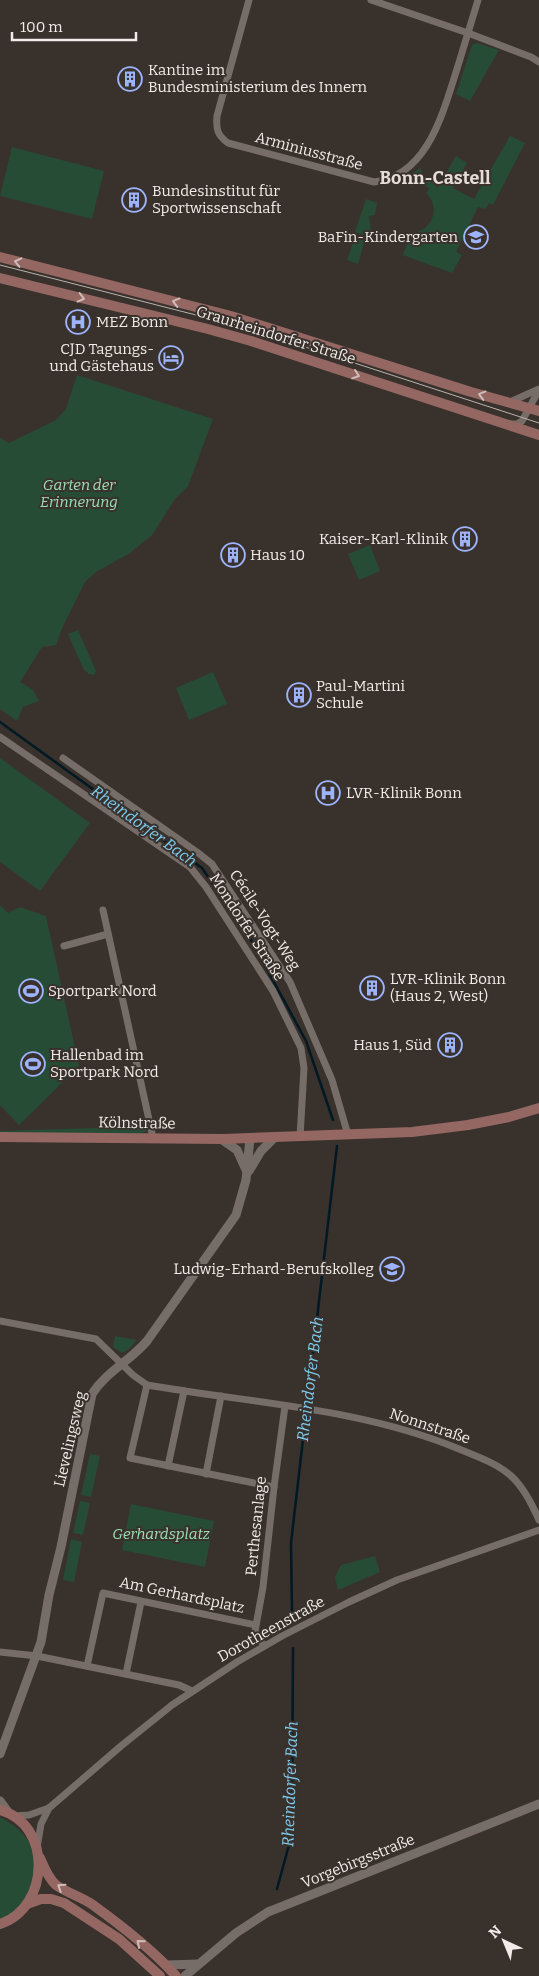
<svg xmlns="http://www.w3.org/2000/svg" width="539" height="1976" font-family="Bitter,serif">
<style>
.green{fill:#274c36}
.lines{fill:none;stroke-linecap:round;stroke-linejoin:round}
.stream{stroke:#011924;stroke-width:2.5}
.minor{stroke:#776d68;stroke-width:7}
.tertiary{stroke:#776d68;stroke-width:9}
.secondary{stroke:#946763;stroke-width:10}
.tram{stroke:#b8b2ae;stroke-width:1}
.oneway{stroke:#d0bdba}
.labels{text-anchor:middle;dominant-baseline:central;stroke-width:4;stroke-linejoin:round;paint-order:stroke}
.poi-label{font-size:15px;fill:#f1ece9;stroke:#39312c;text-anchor:start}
.street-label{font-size:15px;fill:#f1ece9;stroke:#39312c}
.park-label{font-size:15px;font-style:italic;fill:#9ae0b5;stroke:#39312c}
.water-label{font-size:16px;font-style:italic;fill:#7ecdf1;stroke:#39312c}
.quarter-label{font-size:18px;font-weight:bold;fill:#e7ddd6;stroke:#39312c}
</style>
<rect width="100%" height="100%" fill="#39312c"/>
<g class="green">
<path d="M 477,43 L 499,50 L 470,101 L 456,94 L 471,48 L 473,44 Z"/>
<path d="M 510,136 L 525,143 L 493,205 L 489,203 L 486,209 L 478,207 L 456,252 L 462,255 L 452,273 L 403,255 L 408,242 L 420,243 L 421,237 L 412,236 L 413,233 C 433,230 441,207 426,193 L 429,188 C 423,184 417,185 411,187 L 405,177 L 421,168 L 422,174 L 433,181 L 437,188 L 456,156 L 467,163 L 453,188 L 474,199 Z"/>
<path d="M 12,147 L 104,171 L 92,219 L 0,196 Z"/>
<path d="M 366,199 L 377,203 L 375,215 L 369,216 L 372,238 L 355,232 Z"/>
<path d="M 355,237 L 365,240 L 358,264 L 347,260 Z"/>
<path d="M 77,375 L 213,419 L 188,486 L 175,499 L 152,535 L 130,553 L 96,572 L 85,582 L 63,626 L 56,645 L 42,647 L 20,682 L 33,690 L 39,701 L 23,707 L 17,721 L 0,709 L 0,438 L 9,443 L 56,420 L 66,409 Z"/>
<path d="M 370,545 L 380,571 L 359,580 L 348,554 Z"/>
<path d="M 78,630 L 96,671 L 94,675 L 89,674 L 84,670 L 68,634 Z"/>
<path d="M 213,672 L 227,704 L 189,720 L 176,688 Z"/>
<path d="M 0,758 L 90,823 L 40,891 L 0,862 Z"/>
<path d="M 0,905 L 8,913 L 20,907 L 46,916 L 79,1066 L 19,1125 L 0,1105 Z"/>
<path d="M 147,1125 L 147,1130 L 142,1134 L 0,1133 L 0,1131 L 125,1127 Z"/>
<path d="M 115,1336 L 137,1340 L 129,1349 L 122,1353 L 113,1347 Z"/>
<path d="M 90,1454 L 100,1456 L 91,1497 L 81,1495 Z"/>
<path d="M 80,1501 L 90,1503 L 83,1535 L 73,1533 Z"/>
<path d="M 131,1504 L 214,1521 L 205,1567 L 122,1550 Z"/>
<path d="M 71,1539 L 82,1542 L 74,1582 L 63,1580 Z"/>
<path d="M 375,1556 L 380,1572 L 338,1590 L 335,1577 L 341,1565 Z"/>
<path d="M 0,1817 C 10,1823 20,1829 27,1839 C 44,1866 32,1909 0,1919 Z"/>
</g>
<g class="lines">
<g class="stream">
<path d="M 0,722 L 202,868 L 250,938 L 306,1041 L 333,1120"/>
<path d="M 292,1612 L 291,1543 L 337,1146"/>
<path d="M 277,1889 L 289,1845 L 292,1810 L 293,1648"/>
</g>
<g class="minor">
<path d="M 249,0 L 217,116 C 216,129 217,135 228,143 L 374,182 C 428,176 443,112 457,69 C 464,46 471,23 478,0"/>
<path d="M 371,0 L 468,33 L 531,57 L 539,62"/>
<path d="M 510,402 L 539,389"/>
<path d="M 511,424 L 517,424 L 522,421 L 539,390"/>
<path d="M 0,737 L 190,867 L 206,887 L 273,991 L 301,1048 L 304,1068 L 300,1137"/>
<path d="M 63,758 L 197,852 L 212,864 L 290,982 L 332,1080 L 348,1135"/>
<path d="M 103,910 L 153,1138"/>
<path d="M 64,946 L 108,934"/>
<path d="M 0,1321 L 96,1339 L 133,1375 L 147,1385 C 251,1403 361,1408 459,1449 C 476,1456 496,1463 510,1475 C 523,1486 532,1504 539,1520"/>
<path d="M 147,1385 L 130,1458 L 274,1487"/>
<path d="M 168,1466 L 184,1391"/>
<path d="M 206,1474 L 221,1396"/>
<path d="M 264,1646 L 255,1631 L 263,1587 L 274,1487 L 285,1406"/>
<path d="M 0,1652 L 37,1656 L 179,1685 L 192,1691"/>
<path d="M 87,1666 L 103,1593 L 256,1625"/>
<path d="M 126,1674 L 141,1602"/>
<path d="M 14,1816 L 29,1815 L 49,1808 L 121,1746 L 172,1705 L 237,1662 L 282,1636 L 349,1602 L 397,1580 L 539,1530"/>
<path d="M 37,1848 L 41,1824 L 49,1808"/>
</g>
<g class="tertiary">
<path d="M 221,1139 L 237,1150 L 246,1170"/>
<path d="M 249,1171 L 261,1151 L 274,1138"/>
<path d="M 0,1754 L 41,1642 L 49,1595 L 61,1547 L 92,1394 C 106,1372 130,1361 147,1341 L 236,1215 L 246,1180 L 250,1138"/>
<path d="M 0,1801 L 8,1812"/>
<path d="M 166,1965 L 199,1964"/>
<path d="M 185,1976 L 236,1933 L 268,1912 L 539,1804"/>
</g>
<g class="secondary">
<path d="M 0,257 L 231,316 L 471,392 L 539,411"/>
<path d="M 0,278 L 208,329 L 251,341 L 539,435"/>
<path d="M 0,1137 L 223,1139 L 412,1132 L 468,1125 L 509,1117 L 539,1108"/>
<path d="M 0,1810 C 53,1824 50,1908 0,1924"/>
<path d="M 40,1858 C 44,1867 48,1878 56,1885 C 67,1893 82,1897 93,1905 C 122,1926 152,1949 176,1976"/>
<path d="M 27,1904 L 41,1899 L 51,1899 L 64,1903 L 119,1939 L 160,1976"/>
</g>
<path class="tram" d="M 0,265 L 247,328 L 539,423"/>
</g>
<defs><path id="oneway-chevron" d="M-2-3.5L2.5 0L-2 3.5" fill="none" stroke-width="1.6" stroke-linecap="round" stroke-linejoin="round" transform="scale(1.25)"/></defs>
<g class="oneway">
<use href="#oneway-chevron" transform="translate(18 262) rotate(-166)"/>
<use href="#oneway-chevron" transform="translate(81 298) rotate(14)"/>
<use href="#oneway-chevron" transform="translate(176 302) rotate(-165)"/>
<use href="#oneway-chevron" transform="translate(356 375) rotate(19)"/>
<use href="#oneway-chevron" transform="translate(482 395) rotate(-165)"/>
<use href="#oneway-chevron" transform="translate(61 1887) rotate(-147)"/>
<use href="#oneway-chevron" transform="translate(140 1943) rotate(-139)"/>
</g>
<defs>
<g id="building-ring" transform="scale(1.25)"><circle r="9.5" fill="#39312c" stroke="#9db4fd" stroke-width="1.5"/><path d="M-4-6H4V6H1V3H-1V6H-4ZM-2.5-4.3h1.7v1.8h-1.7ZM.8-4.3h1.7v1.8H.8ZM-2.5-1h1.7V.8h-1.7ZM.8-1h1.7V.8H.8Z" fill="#9db4fd"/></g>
<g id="school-ring" transform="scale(1.25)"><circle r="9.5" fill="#39312c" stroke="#9db4fd" stroke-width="1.5"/><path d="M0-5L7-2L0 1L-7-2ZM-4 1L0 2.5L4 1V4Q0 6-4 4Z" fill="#9db4fd"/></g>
<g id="hospital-ring" transform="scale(1.25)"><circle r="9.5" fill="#39312c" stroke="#9db4fd" stroke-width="1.5"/><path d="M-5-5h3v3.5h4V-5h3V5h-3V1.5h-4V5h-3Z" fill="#9db4fd"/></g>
<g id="hotel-ring" transform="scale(1.25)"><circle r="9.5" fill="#39312c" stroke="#9db4fd" stroke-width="1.5"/><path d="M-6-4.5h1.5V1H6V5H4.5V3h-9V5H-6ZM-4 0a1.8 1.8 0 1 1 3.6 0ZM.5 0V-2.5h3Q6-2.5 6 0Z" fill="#9db4fd"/></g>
<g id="stadium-ring" transform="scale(1.25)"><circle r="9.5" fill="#39312c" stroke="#9db4fd" stroke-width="1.5"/><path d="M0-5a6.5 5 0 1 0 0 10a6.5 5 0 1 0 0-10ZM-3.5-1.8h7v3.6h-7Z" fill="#9db4fd"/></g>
</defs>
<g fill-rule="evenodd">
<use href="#building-ring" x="130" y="79"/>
<use href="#building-ring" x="134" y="200"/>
<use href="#school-ring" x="476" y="237"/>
<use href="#hospital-ring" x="78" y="322"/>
<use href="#hotel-ring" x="171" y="358"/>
<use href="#building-ring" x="465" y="539"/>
<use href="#building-ring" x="233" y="555"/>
<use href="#building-ring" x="299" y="695"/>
<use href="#hospital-ring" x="328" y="793"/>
<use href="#building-ring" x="372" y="988"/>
<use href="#stadium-ring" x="31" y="991"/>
<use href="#building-ring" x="450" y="1045"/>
<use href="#stadium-ring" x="33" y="1064"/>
<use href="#school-ring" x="392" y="1269"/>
</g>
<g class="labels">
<g class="poi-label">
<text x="148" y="70">Kantine im<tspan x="148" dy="17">Bundesministerium des Innern</tspan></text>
<text x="152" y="191">Bundesinstitut für<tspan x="152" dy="17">Sportwissenschaft</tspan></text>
<text x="458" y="237" text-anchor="end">BaFin-Kindergarten</text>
<text x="96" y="322">MEZ Bonn</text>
<text x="154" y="349" text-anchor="end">CJD Tagungs-<tspan x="154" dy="17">und Gästehaus</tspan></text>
<text x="448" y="539" text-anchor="end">Kaiser-Karl-Klinik</text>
<text x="250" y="555">Haus 10</text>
<text x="316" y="686">Paul-Martini<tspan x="316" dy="17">Schule</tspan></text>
<text x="346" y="793">LVR-Klinik Bonn</text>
<text x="390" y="979">LVR-Klinik Bonn<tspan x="390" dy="17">(Haus 2, West)</tspan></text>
<text x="48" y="991">Sportpark Nord</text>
<text x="432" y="1045" text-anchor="end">Haus 1, Süd</text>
<text x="50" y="1055">Hallenbad im<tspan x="50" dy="17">Sportpark Nord</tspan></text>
<text x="374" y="1269" text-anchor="end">Ludwig-Erhard-Berufskolleg</text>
</g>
<g class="street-label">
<text transform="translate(309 151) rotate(15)">Arminiusstraße</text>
<text transform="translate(276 335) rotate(17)">Graurheindorfer Straße</text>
<text transform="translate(265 920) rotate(57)">Cécile-Vogt-Weg</text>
<text transform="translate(247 927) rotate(57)">Mondorfer Straße</text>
<text transform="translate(137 1123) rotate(1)">Kölnstraße</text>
<text transform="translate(430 1426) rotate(18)">Nonnstraße</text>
<text transform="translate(70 1439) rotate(-77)">Lievelingsweg</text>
<text transform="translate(256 1526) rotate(-84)">Perthesanlage</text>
<text transform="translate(182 1595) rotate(12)">Am Gerhardsplatz</text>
<text transform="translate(271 1629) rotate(-29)">Dorotheenstraße</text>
<text transform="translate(358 1861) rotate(-22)">Vorgebirgsstraße</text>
</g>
<g class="park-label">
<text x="79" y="485">Garten der<tspan x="79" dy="17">Erinnerung</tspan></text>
<text x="161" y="1534">Gerhardsplatz</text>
</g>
<g class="water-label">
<text transform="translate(144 826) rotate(36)">Rheindorfer Bach</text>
<text transform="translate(310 1379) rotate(-83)">Rheindorfer Bach</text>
<text transform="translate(290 1784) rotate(-88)">Rheindorfer Bach</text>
</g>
<g class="quarter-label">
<text x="435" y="178">Bonn-Castell</text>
</g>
</g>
<g transform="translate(504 1941) rotate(316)" stroke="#39312c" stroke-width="4" paint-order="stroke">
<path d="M0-4L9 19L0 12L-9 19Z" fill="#f1ece9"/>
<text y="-8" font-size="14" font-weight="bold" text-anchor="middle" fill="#f1ece9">N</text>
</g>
<path d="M12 32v8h124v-8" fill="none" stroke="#f1ece9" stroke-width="2.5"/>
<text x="20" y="32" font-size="15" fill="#f1ece9" stroke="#39312c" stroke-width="4" paint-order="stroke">100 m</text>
</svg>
